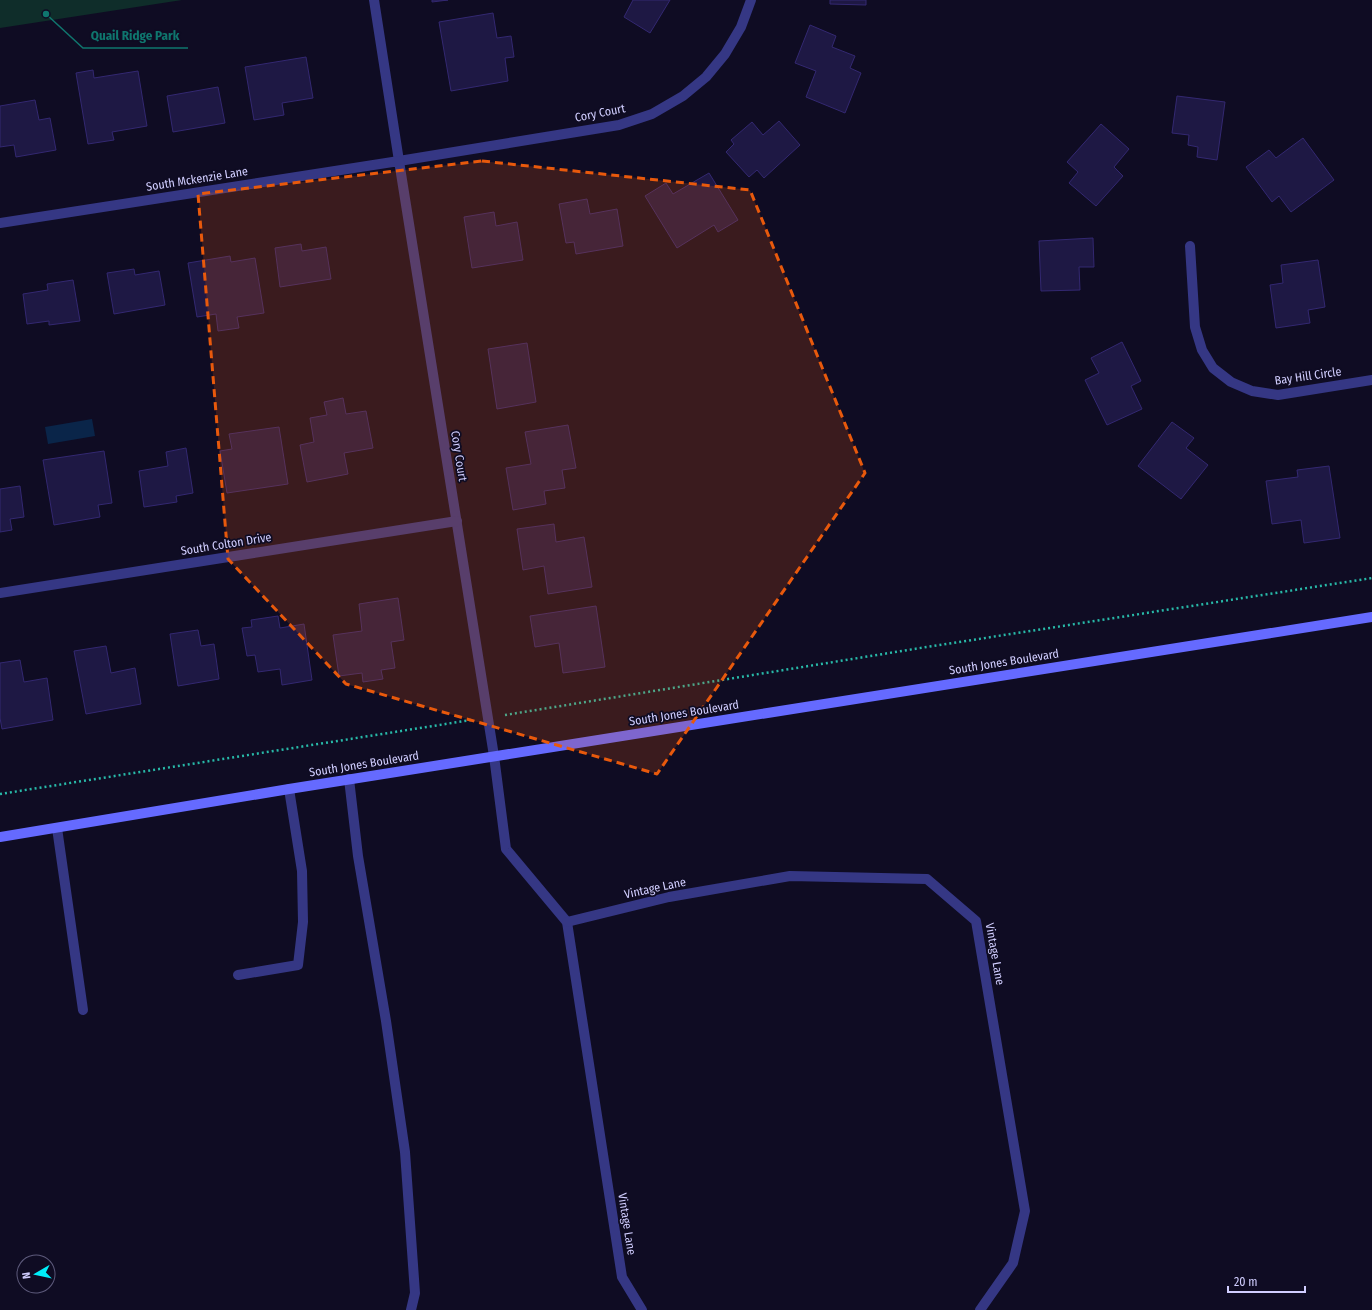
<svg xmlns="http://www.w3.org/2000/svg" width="1372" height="1310" font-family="'Fira Sans Condensed',sans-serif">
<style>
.green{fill:#0f2d2a}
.water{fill:#0a2549}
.building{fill:#1e1844;stroke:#332871}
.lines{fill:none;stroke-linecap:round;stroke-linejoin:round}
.path{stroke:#28b9a8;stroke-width:2.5;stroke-dasharray:2 3;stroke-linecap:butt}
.lane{stroke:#353784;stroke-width:10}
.street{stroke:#353784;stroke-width:10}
.secondary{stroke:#656aff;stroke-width:10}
.marked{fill:#e8590c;fill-opacity:0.2;stroke:#e8590c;stroke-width:3;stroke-dasharray:8 5;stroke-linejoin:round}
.labels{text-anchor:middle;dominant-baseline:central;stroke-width:3.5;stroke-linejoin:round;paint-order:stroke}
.street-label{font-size:12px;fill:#d1ceff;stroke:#0f0c23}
.leader{fill:none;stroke:#0f766e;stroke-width:1.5}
.callout-dot{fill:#0f766e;stroke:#0f0c23;stroke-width:1.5}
.callout-label{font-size:13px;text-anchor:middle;font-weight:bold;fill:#0f766e;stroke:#0f0c23;stroke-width:3.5;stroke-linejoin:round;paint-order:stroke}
</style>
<rect width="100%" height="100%" fill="#0f0c23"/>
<path class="green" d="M 0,0 L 182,0 L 0,28 Z"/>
<path class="water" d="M 92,419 L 95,436 L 48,444 L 45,427 Z"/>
<g class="building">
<path d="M 432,0 L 448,0 L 432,2 Z"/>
<path d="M 633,0 L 670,0 L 650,33 L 624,17 Z"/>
<path d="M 830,0 L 866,0 L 866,5 L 830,4 Z"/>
<path d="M 493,13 L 497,38 L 511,36 L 514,57 L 505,58 L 508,81 L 451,91 L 439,22 Z"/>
<path d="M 810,25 L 836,36 L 832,47 L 855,56 L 850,68 L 861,73 L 845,113 L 806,97 L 816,71 L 795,63 Z"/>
<path d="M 306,57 L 313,98 L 282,103 L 284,115 L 254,120 L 245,67 Z"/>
<path d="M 93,70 L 94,78 L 138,71 L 147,126 L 112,132 L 114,140 L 88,144 L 76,73 Z"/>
<path d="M 218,87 L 225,123 L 173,132 L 167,96 Z"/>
<path d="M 1177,96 L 1225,102 L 1217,160 L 1197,157 L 1198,147 L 1188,145 L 1189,135 L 1172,133 Z"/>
<path d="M 35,100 L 39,120 L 50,118 L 56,150 L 16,157 L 14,145 L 0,147 L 0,106 Z"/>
<path d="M 779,121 L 800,145 L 764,178 L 757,170 L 749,177 L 726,152 L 734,144 L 731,140 L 752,122 L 763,135 Z"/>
<path d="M 1101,124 L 1129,149 L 1114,167 L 1123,176 L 1096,206 L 1069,183 L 1078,172 L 1067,162 Z"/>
<path d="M 1303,138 L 1334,180 L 1291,212 L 1279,196 L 1272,202 L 1246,167 L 1269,150 L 1276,158 Z"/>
<path d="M 709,173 L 738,220 L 718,232 L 714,225 L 677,248 L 645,196 L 666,183 L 673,194 Z"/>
<path d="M 587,199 L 590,214 L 617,209 L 623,246 L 576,254 L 574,242 L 566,243 L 559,204 Z"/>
<path d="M 494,212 L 496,226 L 517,222 L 523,260 L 472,268 L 464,217 Z"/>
<path d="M 1093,238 L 1094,267 L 1079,267 L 1080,290 L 1041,291 L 1039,241 Z"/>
<path d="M 301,244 L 302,251 L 326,247 L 331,279 L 280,287 L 275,248 Z"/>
<path d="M 230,256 L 231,262 L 255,258 L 264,313 L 237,317 L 239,328 L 218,331 L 216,314 L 197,317 L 188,263 Z"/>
<path d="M 1318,260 L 1325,307 L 1308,310 L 1310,323 L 1276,328 L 1270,285 L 1283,283 L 1281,265 Z"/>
<path d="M 134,269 L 135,275 L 159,271 L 165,305 L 114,314 L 107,273 Z"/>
<path d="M 73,280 L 80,321 L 49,325 L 49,321 L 27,324 L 23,294 L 48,290 L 47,284 Z"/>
<path d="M 1122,342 L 1141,381 L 1131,386 L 1142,409 L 1107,425 L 1085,380 L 1099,373 L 1091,358 Z"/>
<path d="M 527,343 L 536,402 L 497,409 L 488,349 Z"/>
<path d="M 343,398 L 346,414 L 366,411 L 373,448 L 344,453 L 348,474 L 307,482 L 300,445 L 314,442 L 310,418 L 327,415 L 324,402 Z"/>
<path d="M 1172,422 L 1194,438 L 1186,448 L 1208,465 L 1181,499 L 1138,466 Z"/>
<path d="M 568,425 L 576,468 L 562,470 L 565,488 L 544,491 L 546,504 L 513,510 L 506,468 L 531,464 L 525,432 Z"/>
<path d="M 279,427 L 288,484 L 227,493 L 220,451 L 232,449 L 229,434 Z"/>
<path d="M 186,448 L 193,493 L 176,496 L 177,502 L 144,507 L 139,471 L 168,466 L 166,452 Z"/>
<path d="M 104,451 L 112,503 L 98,505 L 100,517 L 54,525 L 43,460 Z"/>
<path d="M 1329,466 L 1340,538 L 1304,543 L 1301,520 L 1272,524 L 1266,481 L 1298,477 L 1297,470 Z"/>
<path d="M 20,486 L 24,517 L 10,519 L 12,530 L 0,532 L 0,489 Z"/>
<path d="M 554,524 L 556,542 L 584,537 L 592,587 L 548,594 L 544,566 L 523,570 L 517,529 Z"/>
<path d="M 398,598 L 404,640 L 391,642 L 395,668 L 381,670 L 383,679 L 363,682 L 362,673 L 339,676 L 333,635 L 362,631 L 359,604 Z"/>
<path d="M 596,606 L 605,667 L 563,673 L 559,643 L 535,647 L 530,616 Z"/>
<path d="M 278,616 L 280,628 L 304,624 L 312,680 L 282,685 L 280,669 L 258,672 L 255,655 L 247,656 L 242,628 L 252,627 L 251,620 Z"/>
<path d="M 198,630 L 201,646 L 214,644 L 219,679 L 178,686 L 170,634 Z"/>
<path d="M 106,646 L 111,673 L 135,668 L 141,704 L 86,714 L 74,651 Z"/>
<path d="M 20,660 L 24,682 L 47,678 L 53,720 L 2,729 L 0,718 L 0,663 Z"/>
</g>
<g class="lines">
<g class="path">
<path d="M 505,715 L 914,649 L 1372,578"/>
<path d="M 0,794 L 471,720"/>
</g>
<g class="lane">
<path d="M 349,779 L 358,856 L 386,1021 L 405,1152 L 415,1293 L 411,1310"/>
<path d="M 57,828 L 83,1010"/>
<path d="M 238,975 L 298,965 L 303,922 L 302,871 L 289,789"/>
</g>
<g class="street">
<path d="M 374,0 L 399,161 L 619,125 L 652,114 L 683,96 L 706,77 L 725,54 L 741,27 L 751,0"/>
<path d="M 0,223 L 399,161 L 494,756 L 506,849 L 567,922 L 622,1277 L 642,1310"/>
<path d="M 1190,246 L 1195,327 L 1202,350 L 1213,368 L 1231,382 L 1252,391 L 1278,395 L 1372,380"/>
<path d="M 0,593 L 457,521"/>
<path d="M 567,922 L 669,897 L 790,876 L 927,879 L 976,921 L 1025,1211 L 1013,1263 L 980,1310"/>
</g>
<path class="secondary" d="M 0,837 L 289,789 L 1372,617"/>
</g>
<path class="marked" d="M 482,161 L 750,190 L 865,473 L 657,774 L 346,684 L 228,559 L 198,194 Z"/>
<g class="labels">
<g class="street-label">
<text transform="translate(600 113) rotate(-11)">Cory Court</text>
<text transform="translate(197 179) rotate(-9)">South Mckenzie Lane</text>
<text transform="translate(1308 376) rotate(-8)">Bay Hill Circle</text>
<text transform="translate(459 456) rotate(81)">Cory Court</text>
<text transform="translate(226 544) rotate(-9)">South Colton Drive</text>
<text transform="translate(1004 662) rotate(-9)">South Jones Boulevard</text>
<text transform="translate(684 713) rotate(-9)">South Jones Boulevard</text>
<text transform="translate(364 764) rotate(-9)">South Jones Boulevard</text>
<text transform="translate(655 888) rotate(-12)">Vintage Lane</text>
<text transform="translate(995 954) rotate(80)">Vintage Lane</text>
<text transform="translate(627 1224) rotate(81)">Vintage Lane</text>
</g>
</g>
<path class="leader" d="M46 14L83 48H188"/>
<circle class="callout-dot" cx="46" cy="14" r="4"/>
<g class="callout-label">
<text x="135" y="40">Quail Ridge Park</text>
</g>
<g transform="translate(36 1274) rotate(261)"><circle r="19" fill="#0f0c23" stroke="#5d5a7b"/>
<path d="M0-3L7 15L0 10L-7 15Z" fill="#00eef9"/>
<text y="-6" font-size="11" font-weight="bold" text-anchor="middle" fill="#d1ceff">N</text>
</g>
<path d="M1228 1286v6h77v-6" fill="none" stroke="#d1ceff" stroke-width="2"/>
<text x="1234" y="1286" font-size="12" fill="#d1ceff" stroke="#0f0c23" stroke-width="3" paint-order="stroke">20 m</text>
</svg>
